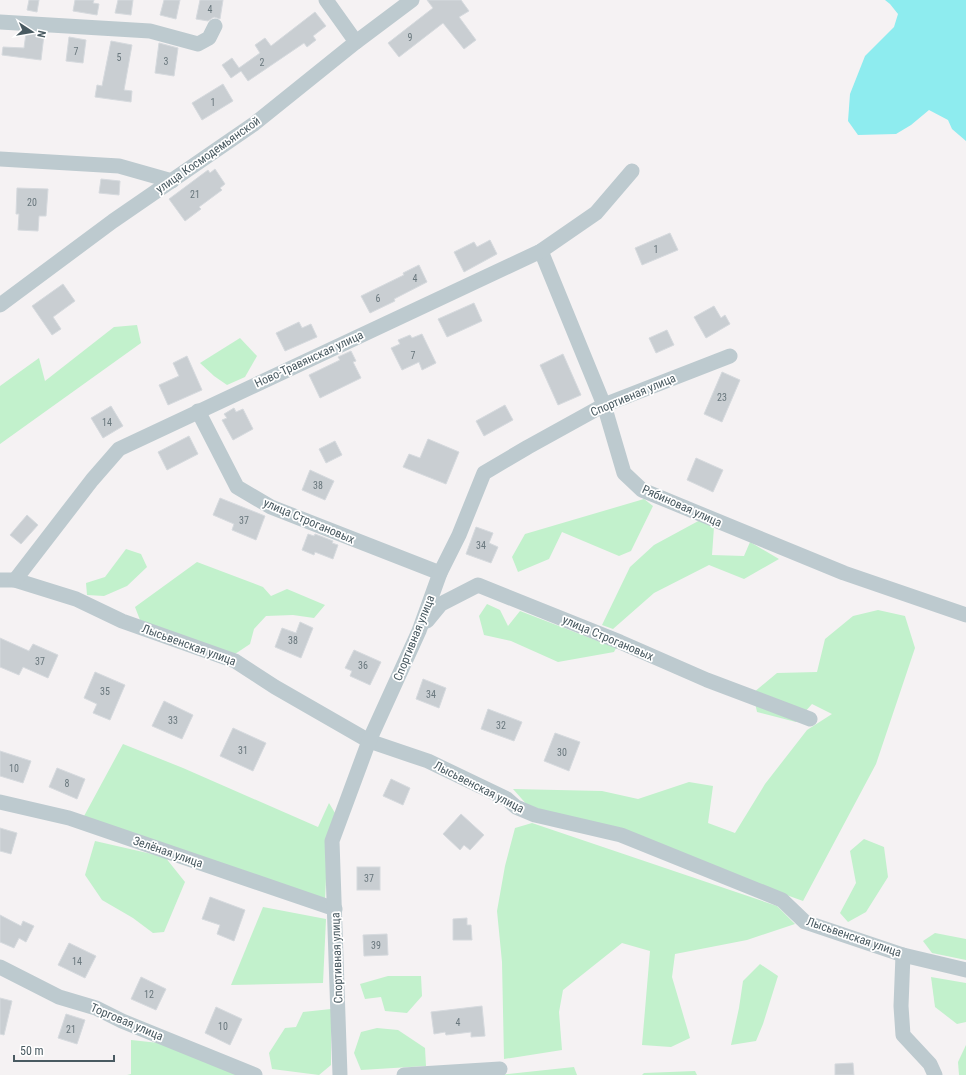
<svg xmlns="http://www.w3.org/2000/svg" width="966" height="1075" font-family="'Roboto Condensed',sans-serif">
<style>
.green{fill:#c2f1cc}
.water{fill:#8eecef}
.building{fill:#c9ced2;stroke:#d6dade}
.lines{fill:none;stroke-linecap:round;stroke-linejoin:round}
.minor{stroke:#bdcacf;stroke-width:15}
.labels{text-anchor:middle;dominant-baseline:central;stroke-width:3.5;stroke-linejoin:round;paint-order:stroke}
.number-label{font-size:10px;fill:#69777d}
.street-label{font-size:12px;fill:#495a61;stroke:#fff}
</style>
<rect width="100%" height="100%" fill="#f5f2f3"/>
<g class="green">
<path d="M 137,325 L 141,343 L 0,444 L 0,386 L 39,358 L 45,381 L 114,327 Z"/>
<path d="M 240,338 L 257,356 L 245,377 L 227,385 L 214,376 L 200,363 Z"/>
<path d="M 644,499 L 653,506 L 631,551 L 619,556 L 562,532 L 549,559 L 518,572 L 512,557 L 525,534 Z"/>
<path d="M 702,519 L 714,527 L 712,555 L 744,556 L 750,542 L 779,559 L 744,579 L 709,565 L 654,593 L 613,629 L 602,625 L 630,567 L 654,545 Z"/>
<path d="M 126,549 L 141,554 L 147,567 L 127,586 L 104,596 L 87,595 L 86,583 L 105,577 Z"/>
<path d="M 197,562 L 263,587 L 271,596 L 287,589 L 325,605 L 314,618 L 293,615 L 266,616 L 254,629 L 250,644 L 232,656 L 140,620 L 135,607 Z"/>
<path d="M 487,604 L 500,610 L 508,626 L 520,611 L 616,648 L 614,652 L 558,662 L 511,641 L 484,635 L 479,616 Z"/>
<path d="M 878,610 L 905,616 L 915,648 L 876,764 L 803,901 L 770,889 L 529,807 L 513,789 L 602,791 L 638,799 L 689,782 L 713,786 L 708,823 L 735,833 L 765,784 L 807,730 L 832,714 L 812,704 L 796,722 L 757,712 L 753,693 L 777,673 L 817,672 L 825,639 L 853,616 Z"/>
<path d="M 123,744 L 183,768 L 318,827 L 329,803 L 335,813 L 328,834 L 325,901 L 83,818 Z"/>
<path d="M 532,823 L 777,906 L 795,924 L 747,940 L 675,954 L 672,977 L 690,1038 L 671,1047 L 642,1045 L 650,951 L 622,943 L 563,990 L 559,1012 L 562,1050 L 504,1059 L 502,962 L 497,911 L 505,866 L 515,828 Z"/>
<path d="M 864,839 L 884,847 L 888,877 L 866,912 L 848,922 L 840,913 L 856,883 L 850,851 Z"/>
<path d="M 95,841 L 165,857 L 185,882 L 164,932 L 153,933 L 133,918 L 102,900 L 85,875 Z"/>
<path d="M 263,907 L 326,919 L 323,983 L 231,985 Z"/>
<path d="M 935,933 L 966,939 L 966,960 L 932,953 L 923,941 Z"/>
<path d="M 760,964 L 778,976 L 763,1024 L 756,1041 L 731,1045 L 739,1008 L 743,981 Z"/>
<path d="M 388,976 L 421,976 L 422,996 L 407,1013 L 385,1011 L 381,997 L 365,999 L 360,984 Z"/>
<path d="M 931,977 L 966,983 L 966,1022 L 957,1024 L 935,1007 Z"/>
<path d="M 331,1009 L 331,1065 L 319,1075 L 272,1069 L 269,1053 L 285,1028 L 296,1027 L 303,1012 Z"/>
<path d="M 377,1028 L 398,1030 L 425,1048 L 426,1066 L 361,1070 L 354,1053 L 361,1032 Z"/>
<path d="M 131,1040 L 159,1043 L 241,1075 L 127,1075 L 131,1074 Z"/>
<path d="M 966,1045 L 966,1075 L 959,1075 L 958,1062 Z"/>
<path d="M 574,1067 L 577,1075 L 498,1075 Z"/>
<path d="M 695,1071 L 697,1075 L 642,1075 L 644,1073 Z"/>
</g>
<path class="water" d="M 885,0 L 966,0 L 966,141 L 952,129 L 948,120 L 929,110 L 911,125 L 896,134 L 858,135 L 848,121 L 850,94 L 865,56 L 894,27 L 898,14 L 890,4 Z"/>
<g class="building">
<path d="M 29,0 L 39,0 L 37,12 L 27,10 Z"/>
<path d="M 75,0 L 94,0 L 93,3 L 99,4 L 97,15 L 73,11 Z"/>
<path d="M 118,0 L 133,0 L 131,15 L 115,13 Z"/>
<path d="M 164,0 L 180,0 L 176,19 L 160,15 Z"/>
<path d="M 200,0 L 223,0 L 220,19 L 214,17 L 208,21 L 196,19 Z"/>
<path d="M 427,0 L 461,0 L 469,11 L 459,17 L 476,40 L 464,49 L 443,23 L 399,57 L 388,43 L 433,8 Z"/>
<path d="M 315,12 L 326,26 L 313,36 L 316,40 L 307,47 L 304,43 L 248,81 L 241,71 L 231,78 L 222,65 L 232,58 L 239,68 L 260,53 L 255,45 L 265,38 L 271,46 Z"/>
<path d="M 26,33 L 44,35 L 41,60 L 2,55 L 3,47 L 24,48 Z"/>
<path d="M 69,37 L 86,40 L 83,63 L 66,61 Z"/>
<path d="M 111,41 L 132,45 L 124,90 L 132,91 L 131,102 L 95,97 L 97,85 L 102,86 Z"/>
<path d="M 159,43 L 178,48 L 174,76 L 155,73 Z"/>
<path d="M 223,84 L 233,101 L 202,120 L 192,103 Z"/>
<path d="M 215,169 L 225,184 L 220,188 L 222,190 L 199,207 L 201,209 L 185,221 L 169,199 L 208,170 L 210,173 Z"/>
<path d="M 101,179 L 120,181 L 119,195 L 99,193 Z"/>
<path d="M 17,188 L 48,189 L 46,216 L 39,216 L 38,231 L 18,230 L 19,214 L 16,214 Z"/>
<path d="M 670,233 L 678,250 L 642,265 L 635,248 Z"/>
<path d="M 490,240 L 497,254 L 464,272 L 454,252 L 474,242 L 477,247 Z"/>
<path d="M 419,265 L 427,282 L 394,299 L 395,301 L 370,313 L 361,296 L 404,275 L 403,273 Z"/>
<path d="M 63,284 L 75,301 L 53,317 L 61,329 L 52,335 L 32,306 Z"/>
<path d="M 474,303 L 482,321 L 447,337 L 438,319 Z"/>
<path d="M 714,306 L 721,318 L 725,315 L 730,324 L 706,338 L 694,317 Z"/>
<path d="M 299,322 L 302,328 L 311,324 L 317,337 L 285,351 L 276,333 Z"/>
<path d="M 667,330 L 674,345 L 656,353 L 649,338 Z"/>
<path d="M 422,334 L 436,363 L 422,370 L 419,362 L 402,370 L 391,348 L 400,344 L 398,340 L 410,335 L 412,338 Z"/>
<path d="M 351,351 L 356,361 L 353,362 L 361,378 L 320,398 L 309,375 L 340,360 L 338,357 Z"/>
<path d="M 563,354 L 581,395 L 558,405 L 540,365 Z"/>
<path d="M 187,356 L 202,390 L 168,405 L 159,385 L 179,376 L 173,363 Z"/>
<path d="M 722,372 L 740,380 L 722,422 L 704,414 Z"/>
<path d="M 505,405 L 513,420 L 484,436 L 476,421 Z"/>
<path d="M 111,406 L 123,426 L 103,438 L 91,418 Z"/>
<path d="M 234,408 L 236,412 L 243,409 L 253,429 L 233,440 L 222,420 L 227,418 L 224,414 Z"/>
<path d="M 189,436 L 198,454 L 167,470 L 158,452 Z"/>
<path d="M 428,439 L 459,452 L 446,484 L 403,467 L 409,454 L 420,458 Z"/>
<path d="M 335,441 L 342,455 L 326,463 L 319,449 Z"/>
<path d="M 696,458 L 723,470 L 713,492 L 687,480 Z"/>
<path d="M 310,470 L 334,481 L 325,500 L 302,490 Z"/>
<path d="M 220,498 L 265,516 L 256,540 L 232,530 L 234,524 L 213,515 Z"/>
<path d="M 27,515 L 38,525 L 21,544 L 10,535 Z"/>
<path d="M 476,527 L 493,533 L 489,543 L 498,547 L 491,563 L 466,554 Z"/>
<path d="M 308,534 L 314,536 L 315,534 L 333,541 L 332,543 L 338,545 L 333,559 L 315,552 L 314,555 L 302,550 Z"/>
<path d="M 300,622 L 313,628 L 301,658 L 275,647 L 282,628 L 296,633 Z"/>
<path d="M 0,638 L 29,651 L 33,644 L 58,655 L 48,678 L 23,667 L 19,675 L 0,667 Z"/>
<path d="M 354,650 L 381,662 L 370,685 L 350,676 L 352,671 L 345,668 Z"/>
<path d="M 95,672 L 125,685 L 110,720 L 93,713 L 97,704 L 84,698 Z"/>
<path d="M 423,679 L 446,688 L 439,708 L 416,699 Z"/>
<path d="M 164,701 L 193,715 L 182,739 L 152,726 Z"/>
<path d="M 488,709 L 522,722 L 514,741 L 481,729 Z"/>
<path d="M 233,728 L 266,743 L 253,771 L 220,756 Z"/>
<path d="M 555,733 L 580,742 L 569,771 L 544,761 Z"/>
<path d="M 0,751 L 31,761 L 23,783 L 0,776 Z"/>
<path d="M 57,768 L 85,779 L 77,799 L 49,787 Z"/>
<path d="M 391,779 L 410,788 L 403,805 L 383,796 Z"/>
<path d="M 461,814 L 484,835 L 470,850 L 464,845 L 460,850 L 443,834 Z"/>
<path d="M 0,828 L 17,833 L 11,854 L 0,851 Z"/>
<rect x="357" y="867" width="23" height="23"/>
<path d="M 210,897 L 245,910 L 234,941 L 217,934 L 220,925 L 202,919 Z"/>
<path d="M 0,915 L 21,926 L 23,921 L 34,926 L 26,942 L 19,938 L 14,948 L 0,942 Z"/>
<path d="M 467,918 L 467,925 L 471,925 L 472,940 L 453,940 L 453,919 Z"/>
<path d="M 387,934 L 388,955 L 364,956 L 363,935 Z"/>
<path d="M 69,943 L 96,956 L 85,978 L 58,965 Z"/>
<path d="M 141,977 L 166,989 L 156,1010 L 131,999 Z"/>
<path d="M 0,998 L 12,1001 L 4,1035 L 0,1034 Z"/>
<path d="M 482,1006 L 485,1036 L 471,1037 L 471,1032 L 446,1035 L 445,1032 L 434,1034 L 431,1012 Z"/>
<path d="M 216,1007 L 242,1019 L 230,1045 L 205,1033 Z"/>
<path d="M 66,1014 L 85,1020 L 77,1044 L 58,1038 Z"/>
<path d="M 853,1063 L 854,1075 L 835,1075 L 835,1064 Z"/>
</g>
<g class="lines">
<g class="minor">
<path d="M 326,0 L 356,42"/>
<path d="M 0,22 L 150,31 L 198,44 L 209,38 L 215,26"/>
<path d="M 0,159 L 119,166 L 172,181"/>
<path d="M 541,251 L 604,405 L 624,473 L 642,490 L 844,573 L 966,615"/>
<path d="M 0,305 L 113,221 L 254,124 L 356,42 L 412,0"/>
<path d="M 198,411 L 237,487 L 271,507 L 440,573"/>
<path d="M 0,580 L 15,580 L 76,599 L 122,621 L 235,661 L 275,687 L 369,741 L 428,761 L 507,799 L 516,807 L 535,815 L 621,835 L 782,900 L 805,922 L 903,955 L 966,970"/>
<path d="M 15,580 L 92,480 L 119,449 L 541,251 L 596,213 L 632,171"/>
<path d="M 427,621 L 441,604 L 478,585 L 620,642 L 707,680 L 810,719"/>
<path d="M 0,802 L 69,818 L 335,909"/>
<path d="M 903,955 L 901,1006 L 903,1035 L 930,1064 L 935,1075"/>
<path d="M 0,967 L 59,997 L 96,1008 L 122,1021 L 255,1075"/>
<path d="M 340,1075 L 332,841 L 369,741 L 419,631 L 440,573 L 459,535 L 484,473 L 528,447 L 604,405 L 730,356"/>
<path d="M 404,1075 L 500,1069"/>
</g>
</g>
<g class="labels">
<g class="number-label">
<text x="210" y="9">4</text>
<text x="410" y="37">9</text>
<text x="76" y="51">7</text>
<text x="119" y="57">5</text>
<text x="166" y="61">3</text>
<text x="262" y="62">2</text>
<text x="213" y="102">1</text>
<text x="195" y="194">21</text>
<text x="32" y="202">20</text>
<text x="656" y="249">1</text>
<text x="415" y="278">4</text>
<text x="378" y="298">6</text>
<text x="413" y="355">7</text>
<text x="722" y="397">23</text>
<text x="107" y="422">14</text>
<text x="318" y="485">38</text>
<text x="244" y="520">37</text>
<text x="481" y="545">34</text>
<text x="293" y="640">38</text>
<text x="40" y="661">37</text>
<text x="363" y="665">36</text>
<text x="105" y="691">35</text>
<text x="431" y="694">34</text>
<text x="173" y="720">33</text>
<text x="501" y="725">32</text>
<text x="243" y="750">31</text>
<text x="562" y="752">30</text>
<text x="14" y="768">10</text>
<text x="67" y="783">8</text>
<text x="369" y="878">37</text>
<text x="376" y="945">39</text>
<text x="77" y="961">14</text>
<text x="149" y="994">12</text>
<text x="458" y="1022">4</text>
<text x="223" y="1026">10</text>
<text x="71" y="1029">21</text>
</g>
<g class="street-label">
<text transform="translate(208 155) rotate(-35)">улица Космодемьянской</text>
<text transform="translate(309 359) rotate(-25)">Ново-Травянская улица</text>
<text transform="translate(633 395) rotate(-23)">Спортивная улица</text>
<text transform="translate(682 506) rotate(24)">Рябиновая улица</text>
<text transform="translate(309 521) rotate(23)">улица Строгановых</text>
<text transform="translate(414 638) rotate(-68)">Спортивная улица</text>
<text transform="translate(608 638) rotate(23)">улица Строгановых</text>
<text transform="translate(189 645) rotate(20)">Лысьвенская улица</text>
<text transform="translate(479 787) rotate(27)">Лысьвенская улица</text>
<text transform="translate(168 852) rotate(19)">Зелёная улица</text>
<text transform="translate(854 937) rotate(19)">Лысьвенская улица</text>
<text transform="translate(337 958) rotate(-92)">Спортивная улица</text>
<text transform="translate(127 1022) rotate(23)">Торговая улица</text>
</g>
</g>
<g transform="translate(32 32) rotate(102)" stroke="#ffffff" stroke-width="3" paint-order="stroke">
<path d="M0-3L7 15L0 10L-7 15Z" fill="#495a61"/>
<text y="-6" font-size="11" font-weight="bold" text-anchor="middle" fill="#495a61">N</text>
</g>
<path d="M14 1055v6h100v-6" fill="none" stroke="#495a61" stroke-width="2"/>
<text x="20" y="1055" font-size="12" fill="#495a61" stroke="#ffffff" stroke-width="3" paint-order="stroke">50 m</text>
</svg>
